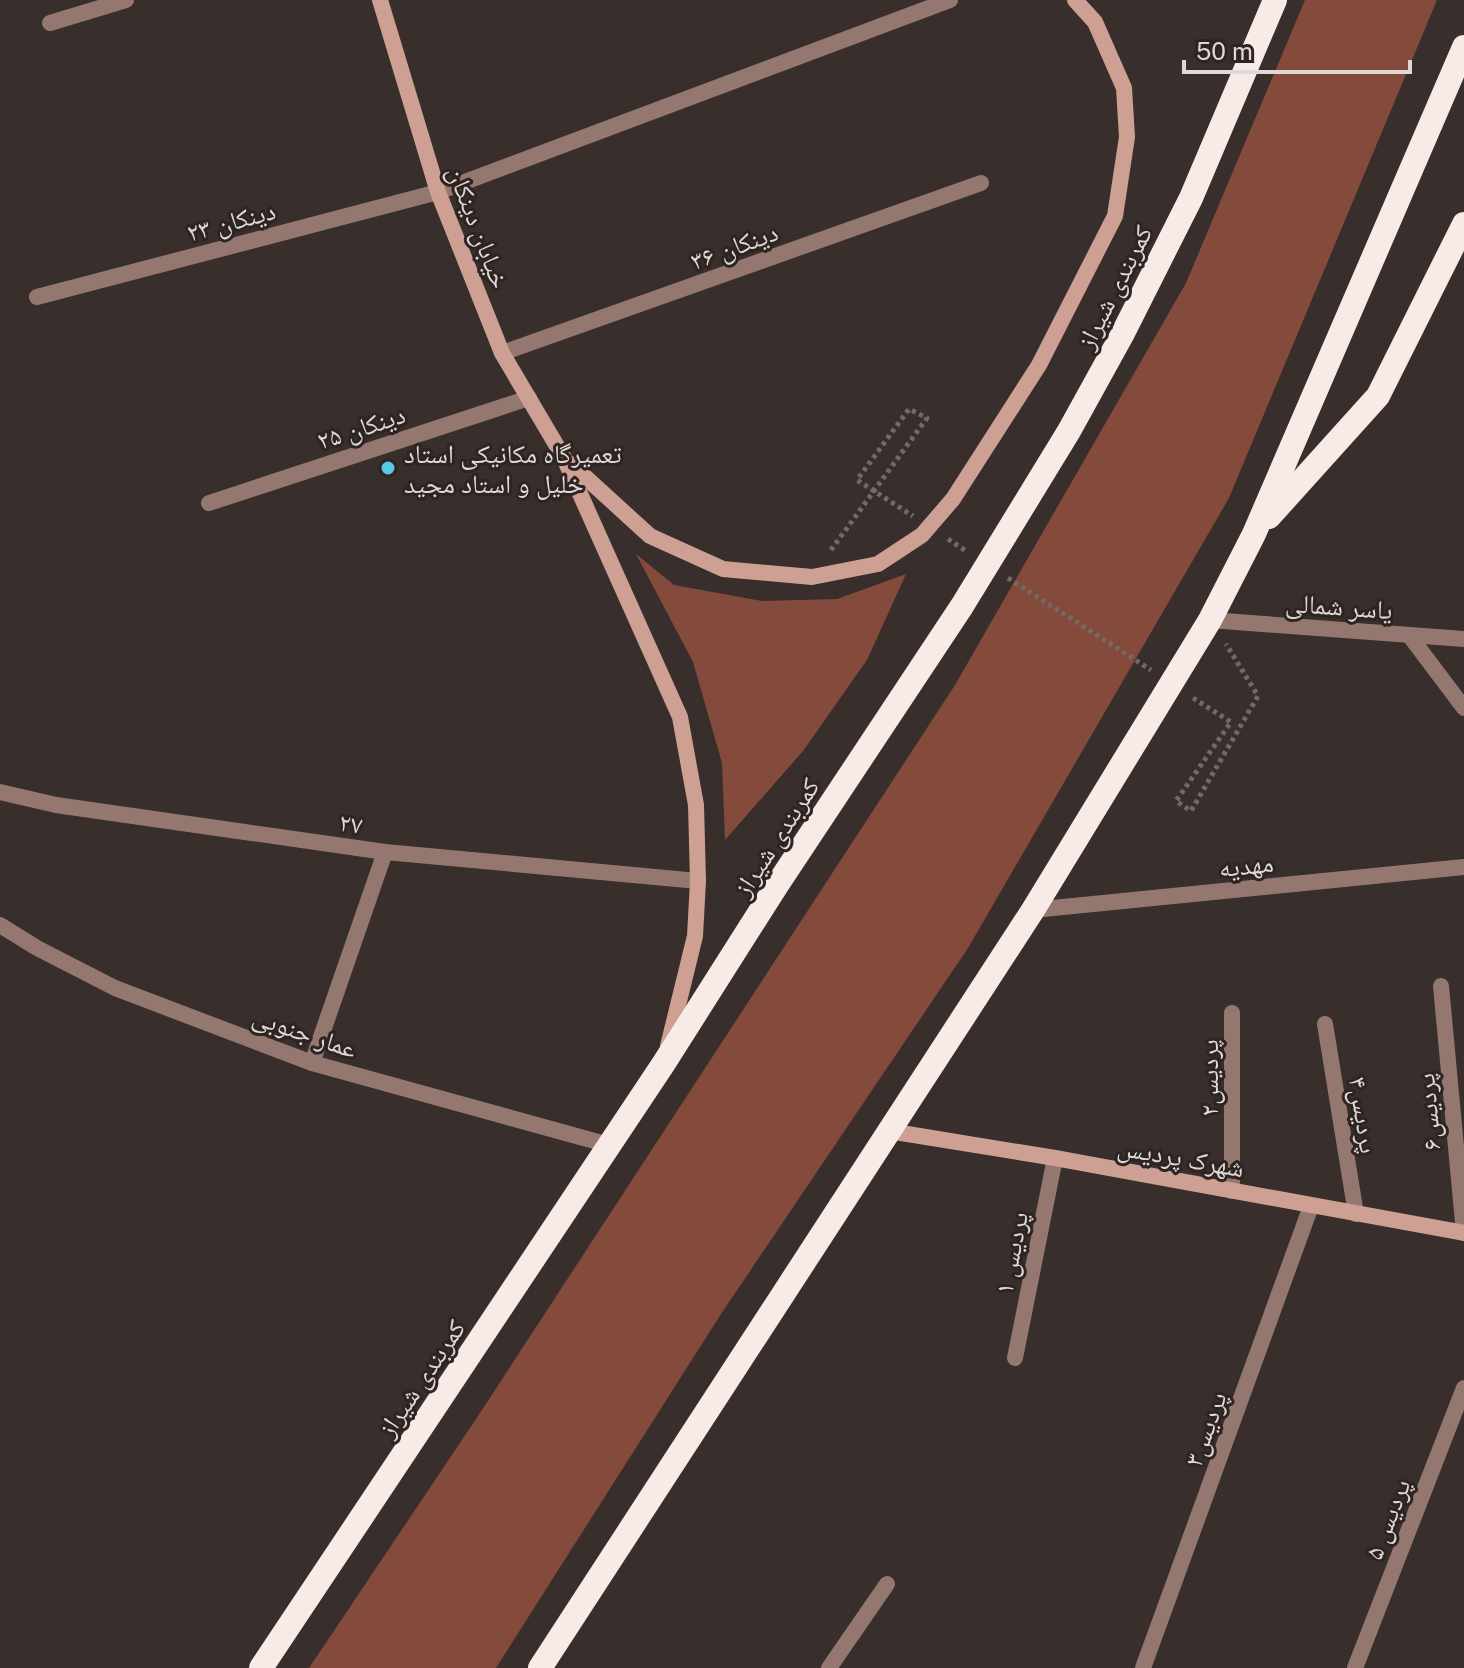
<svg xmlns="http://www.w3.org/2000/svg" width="1464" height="1668" font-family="'Public Sans','Noto Naskh Arabic',sans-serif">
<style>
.forest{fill:#844a3b}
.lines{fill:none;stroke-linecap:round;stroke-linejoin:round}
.path{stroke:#736a67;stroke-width:5;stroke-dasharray:4 4;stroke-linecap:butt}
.street{stroke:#947870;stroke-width:16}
.secondary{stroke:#cda093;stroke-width:16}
.highway{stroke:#f8eae6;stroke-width:24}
.poi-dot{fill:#58c9e3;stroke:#2e2422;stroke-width:3}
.labels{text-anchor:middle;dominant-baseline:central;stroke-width:6;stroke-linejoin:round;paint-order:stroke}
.street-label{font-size:26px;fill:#ded8d6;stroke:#2e2422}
.poi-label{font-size:26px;fill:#ded8d6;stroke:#2e2422;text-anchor:start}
</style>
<rect width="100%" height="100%" fill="#382e2b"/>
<g class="forest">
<path d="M 1305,0 L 1437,0 L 1229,498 L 968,948 L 721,1314 L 496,1668 L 309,1668 L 480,1413 L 955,685 L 1186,283 Z"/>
<path d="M 636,554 L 674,585 L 762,601 L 837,599 L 906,574 L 867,660 L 803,751 L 725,840 L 722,763 L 693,662 Z"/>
</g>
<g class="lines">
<g class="path">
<path d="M 948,539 L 966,551"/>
<path d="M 831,550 L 927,418 L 909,409 L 857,480 L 913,516"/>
<path d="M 1008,578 L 1151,670"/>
<path d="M 1193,698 L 1231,722 L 1176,801 L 1191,811 L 1258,696 L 1226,644"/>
</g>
<g class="street">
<path d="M 50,23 L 126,0"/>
<path d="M 37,297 L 438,192 L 950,0"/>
<path d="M 502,353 L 981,183"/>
<path d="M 209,503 L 529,398"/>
<path d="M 1210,620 L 1464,639"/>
<path d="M 1409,635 L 1464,708"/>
<path d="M 0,792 L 56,805 L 385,852 L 698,881"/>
<path d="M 1033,910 L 1464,867"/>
<path d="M 0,925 L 37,948 L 115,988 L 312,1063 L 609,1145"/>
<path d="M 1441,986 L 1464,1233"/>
<path d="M 1325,1024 L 1356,1214"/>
<path d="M 312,1063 L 385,852"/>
<path d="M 1232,1191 L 1232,1013"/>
<path d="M 1015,1358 L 1055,1158"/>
<path d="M 829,1668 L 887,1584"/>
<path d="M 1143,1668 L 1311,1206"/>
<path d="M 1355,1668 L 1464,1388"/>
</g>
<g class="secondary">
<path d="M 380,0 L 438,192 L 502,353 L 564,458 L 680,717 L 696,805 L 698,881 L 695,936 L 668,1046"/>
<path d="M 571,464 L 650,536 L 723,569 L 812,577 L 878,564 L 922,535 L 953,499 L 1039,365 L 1115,216 L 1127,137 L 1124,88 L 1095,22 L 1075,0"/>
<path d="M 889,1131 L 1055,1158 L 1464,1233"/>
</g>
<g class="highway">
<path d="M 1269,517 L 1378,396 L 1464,224"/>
<path d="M 261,1668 L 664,1063 L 777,885 L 962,606 L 1069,431 L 1122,335 L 1191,198 L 1275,0"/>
<path d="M 540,1668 L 1033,910 L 1210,620 L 1254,534 L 1464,47"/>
</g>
</g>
<circle class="poi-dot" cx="388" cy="468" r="8"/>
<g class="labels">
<g class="street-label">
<text transform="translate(231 221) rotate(-15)">۲۳ دینکان</text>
<text transform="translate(479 227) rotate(69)">خیابان دینکان</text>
<text transform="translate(734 246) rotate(-20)">۳۶ دینکان</text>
<text transform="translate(1114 287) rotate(-63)">کمربندی شیراز</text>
<text transform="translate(361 427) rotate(-18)">۲۵ دینکان</text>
<text transform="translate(1339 606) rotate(4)">یاسر شمالی</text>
<text transform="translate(351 823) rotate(8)">۲۷</text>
<text transform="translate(776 837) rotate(-57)">کمربندی شیراز</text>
<text transform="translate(1246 865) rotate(-6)">مهدیه</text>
<text transform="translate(305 1032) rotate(19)">عمار جنوبی</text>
<text transform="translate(1208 1078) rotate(-90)">پردیس۲</text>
<text transform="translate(1428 1112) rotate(-95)">پردیس۶</text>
<text transform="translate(1364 1115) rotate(81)">پردیس۴</text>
<text transform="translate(1181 1157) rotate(10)">شهرک پردیس</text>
<text transform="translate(1011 1253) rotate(-79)">پردیس ۱</text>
<text transform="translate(421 1378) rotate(-56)">کمربندی شیراز</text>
<text transform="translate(1205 1429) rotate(-70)">پردیس۳</text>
<text transform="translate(1387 1519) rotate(-69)">پردیس ۵</text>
</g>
<g class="poi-label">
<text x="404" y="453">تعمیرگاه مکانیکی استاد<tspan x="404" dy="30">خلیل و استاد مجید</tspan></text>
</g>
</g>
<path d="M1184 60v12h226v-12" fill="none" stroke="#ded8d6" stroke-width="4"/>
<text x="1196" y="60" font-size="24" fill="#ded8d6" stroke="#2e2422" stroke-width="6" paint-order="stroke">50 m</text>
</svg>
